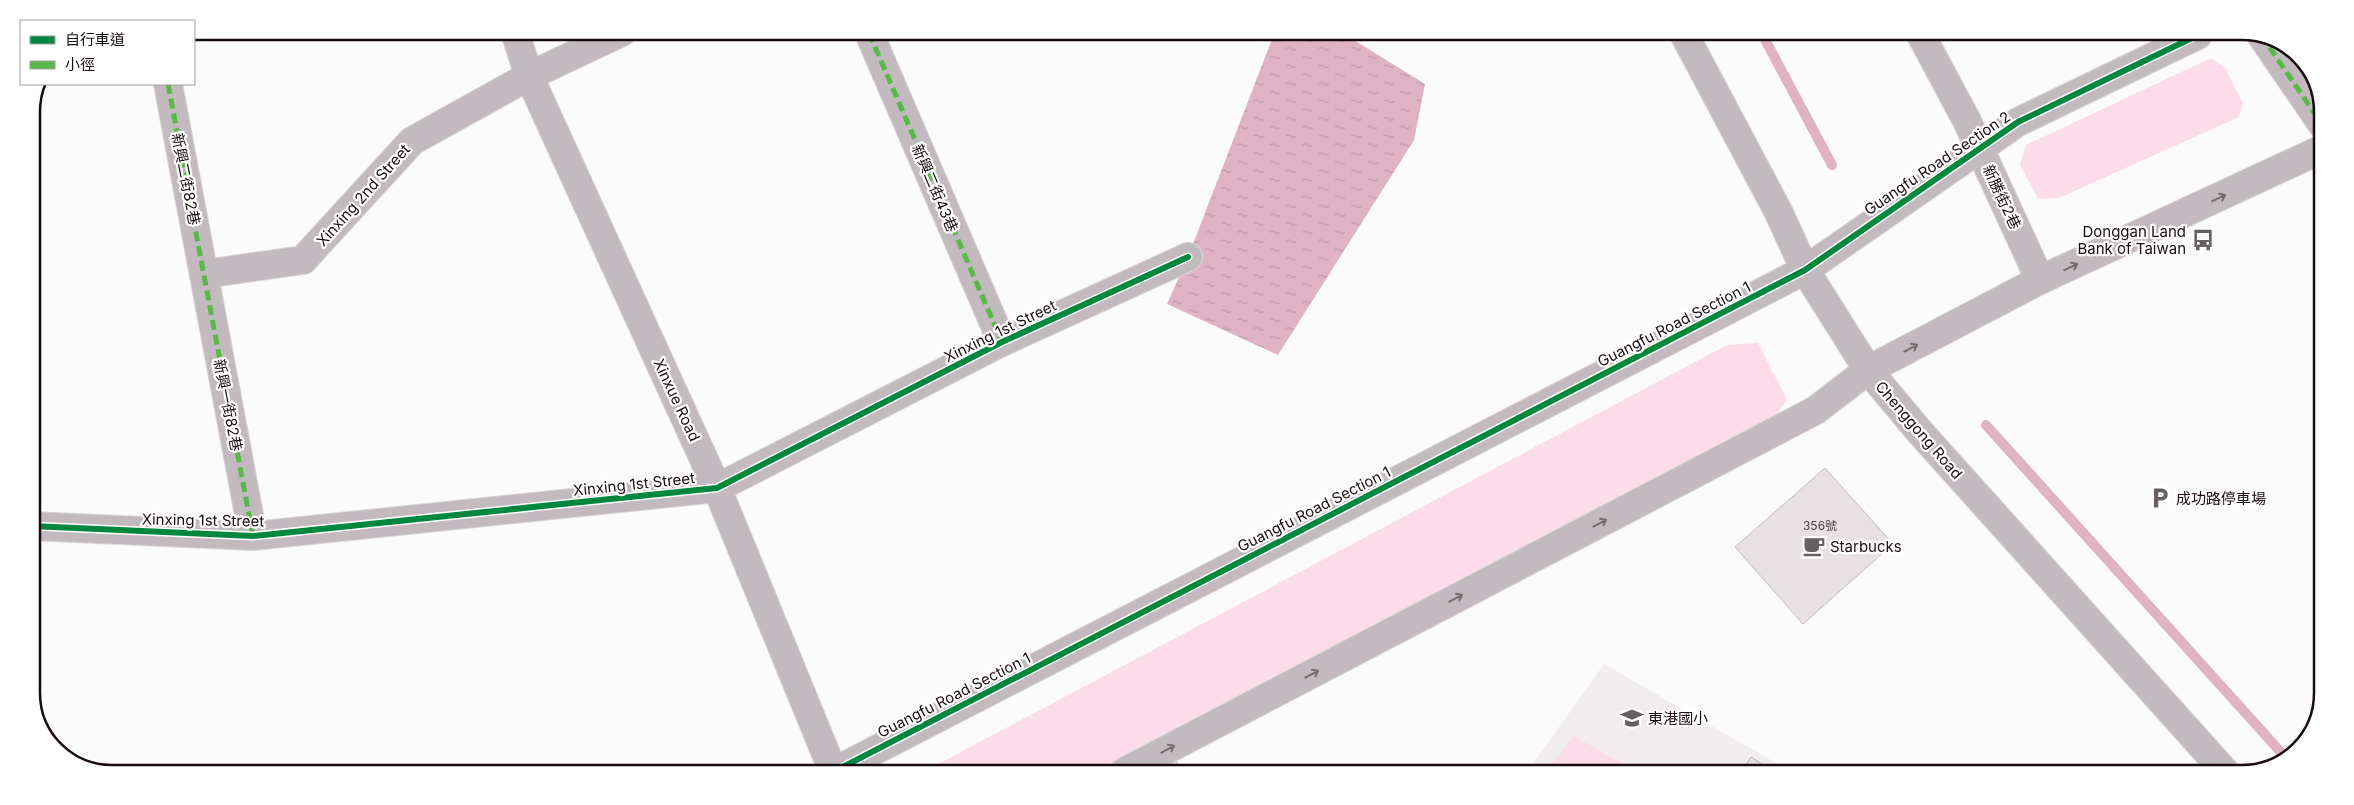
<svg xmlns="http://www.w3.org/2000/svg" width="2354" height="805" font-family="Inter,'Noto Sans TC',sans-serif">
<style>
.built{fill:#f1ecee}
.green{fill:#fcdce9}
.water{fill:url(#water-ripples)}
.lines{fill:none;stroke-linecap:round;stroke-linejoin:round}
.stream{stroke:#dfb2c4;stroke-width:10}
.building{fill:#e8e1e4;stroke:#c2bcbe}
.street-casing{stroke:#d7d5d6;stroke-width:30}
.street{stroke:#c2babe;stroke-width:28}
.quiet{stroke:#58b947;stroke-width:5;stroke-dasharray:10 5;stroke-linecap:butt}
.cycleway-casing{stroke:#fff;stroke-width:9}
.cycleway{stroke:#00873e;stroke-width:6}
.oneway{stroke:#766c70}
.labels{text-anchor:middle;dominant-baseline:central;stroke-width:4.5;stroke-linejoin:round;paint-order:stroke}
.number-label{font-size:12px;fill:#4c4146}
.street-label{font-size:15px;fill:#180c11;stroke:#fff}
.poi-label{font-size:15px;fill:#180c11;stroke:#fff;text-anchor:start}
.rim{fill:none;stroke:#180c11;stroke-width:2.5}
</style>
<defs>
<pattern id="water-ripples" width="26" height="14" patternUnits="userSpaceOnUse" patternTransform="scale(1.25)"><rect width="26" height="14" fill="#dfb2c4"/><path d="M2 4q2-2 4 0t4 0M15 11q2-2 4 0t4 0" fill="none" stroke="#bf98a7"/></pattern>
</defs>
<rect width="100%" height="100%" fill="#fbfbfb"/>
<path class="built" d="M 1604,664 L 1793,773 L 1527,772 Z"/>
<g class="green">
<path d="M 2211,58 L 2225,68 L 2243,103 L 2239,117 L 2059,198 L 2038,199 L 2020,164 L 2026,145 Z"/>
<path d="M 1758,343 L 1787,400 L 1772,420 L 1098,772 L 925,771 L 1727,345 Z"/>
<path d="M 1574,736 L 1639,773 L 1545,772 Z"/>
</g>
<path class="water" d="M 1274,34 L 1344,34 L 1425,84 L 1414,140 L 1278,355 L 1167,304 L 1188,257 Z"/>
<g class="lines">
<g class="stream">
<path d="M 1762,34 L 1832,165"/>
<path d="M 1986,425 L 2287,759"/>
</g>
</g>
<g class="building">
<path d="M 1825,468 L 1893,544 L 1803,624 L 1735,547 Z"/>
<path d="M 1173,754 L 1181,772 L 1133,772 Z"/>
<path d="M 1751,757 L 1776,773 L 1741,773 Z"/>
</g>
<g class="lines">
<g class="street-casing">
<g id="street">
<path d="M 515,32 L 529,76 L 717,488 L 833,771"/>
<path d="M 869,33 L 1002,342"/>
<path d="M 1684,34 L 1779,213 L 1805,270 L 1868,370 L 1919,431 L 2227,774"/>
<path d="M 1921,35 L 1967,121 L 2040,280"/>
<path d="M 2261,35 L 2322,124"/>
<path d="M 168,84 L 253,536"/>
<path d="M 204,274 L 303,260 L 412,141 L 529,76 L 622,32"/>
<path d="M 31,526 L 253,536 L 717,488 L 1002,342 L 1188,257"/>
<path d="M 835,771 L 1805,270 L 2018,122 L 2198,35"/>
<path d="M 1124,772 L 1816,410 L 1868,370 L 2040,280 L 2322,149"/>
</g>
</g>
<use href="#street" class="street"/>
<g class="quiet">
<path d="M 869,33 L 1002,342"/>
<path d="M 2261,35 L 2322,124"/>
<path d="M 168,84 L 253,536"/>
</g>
<g class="cycleway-casing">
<g id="cycleway">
<path d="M 31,526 L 253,536 L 717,488 L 1002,342 L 1188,257"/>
<path d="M 835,771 L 1805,270 L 2018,122 L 2198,35"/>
</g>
</g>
<use href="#cycleway" class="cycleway"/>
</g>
<defs><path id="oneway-shaft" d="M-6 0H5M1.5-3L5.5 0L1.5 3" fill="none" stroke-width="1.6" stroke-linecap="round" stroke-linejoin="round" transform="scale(1.25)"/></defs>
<g class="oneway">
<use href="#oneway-shaft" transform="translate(2219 198) rotate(-25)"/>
<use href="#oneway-shaft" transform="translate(2071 267) rotate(-25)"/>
<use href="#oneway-shaft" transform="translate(1911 348) rotate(-28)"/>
<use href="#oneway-shaft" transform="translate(1600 523) rotate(-28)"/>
<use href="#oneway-shaft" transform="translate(1456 598) rotate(-28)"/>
<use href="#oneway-shaft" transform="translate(1312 674) rotate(-28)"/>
<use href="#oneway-shaft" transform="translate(1168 749) rotate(-28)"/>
</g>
<defs>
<g id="bus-bare" transform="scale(1.725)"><path d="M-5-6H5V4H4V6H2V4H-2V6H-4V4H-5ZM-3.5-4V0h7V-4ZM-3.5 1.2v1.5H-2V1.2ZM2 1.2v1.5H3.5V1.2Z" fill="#676063" stroke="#fff" stroke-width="2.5" paint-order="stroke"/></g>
<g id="parking-bare" transform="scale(1.725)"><path d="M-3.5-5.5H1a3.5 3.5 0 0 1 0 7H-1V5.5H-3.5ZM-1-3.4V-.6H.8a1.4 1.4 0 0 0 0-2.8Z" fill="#676063" stroke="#fff" stroke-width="2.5" paint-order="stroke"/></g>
<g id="cafe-bare" transform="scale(1.725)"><path d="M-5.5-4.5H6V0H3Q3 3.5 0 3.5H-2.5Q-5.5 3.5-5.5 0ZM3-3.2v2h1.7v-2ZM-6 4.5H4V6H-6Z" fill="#676063" stroke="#fff" stroke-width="2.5" paint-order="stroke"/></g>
<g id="school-bare" transform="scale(1.725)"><path d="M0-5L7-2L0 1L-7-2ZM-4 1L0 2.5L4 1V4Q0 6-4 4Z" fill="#676063" stroke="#fff" stroke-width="2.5" paint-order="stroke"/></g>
</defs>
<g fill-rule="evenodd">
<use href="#bus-bare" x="2203" y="240"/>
<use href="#parking-bare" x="2160" y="498"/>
<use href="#cafe-bare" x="1814" y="546"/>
<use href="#school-bare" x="1632" y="718"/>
</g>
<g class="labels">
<g class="number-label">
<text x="1820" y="525">356號</text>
</g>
<g class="street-label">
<text transform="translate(1937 163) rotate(-34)">Guangfu Road Section 2</text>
<text transform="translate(186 179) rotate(79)">新興二街82巷</text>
<text transform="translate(935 188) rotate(67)">新興二街43巷</text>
<text transform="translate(363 195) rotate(-48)">Xinxing 2nd Street</text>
<text transform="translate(2002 197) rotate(65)">新勝街2巷</text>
<text transform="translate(1674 324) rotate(-27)">Guangfu Road Section 1</text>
<text transform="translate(1000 331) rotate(-26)">Xinxing 1st Street</text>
<text transform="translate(677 400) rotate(65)">Xinxue Road</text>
<text transform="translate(228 405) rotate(79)">新興一街82巷</text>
<text transform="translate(1919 430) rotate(49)">Chenggong Road</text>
<text transform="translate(634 484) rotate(-6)">Xinxing 1st Street</text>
<text transform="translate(1314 509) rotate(-27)">Guangfu Road Section 1</text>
<text transform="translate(203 520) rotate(1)">Xinxing 1st Street</text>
<text transform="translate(954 695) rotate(-27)">Guangfu Road Section 1</text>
</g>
<g class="poi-label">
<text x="2186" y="231" text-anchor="end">Donggan Land<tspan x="2186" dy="17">Bank of Taiwan</tspan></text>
<text x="2176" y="498">成功路停車場</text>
<text x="1830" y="546">Starbucks</text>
<text x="1648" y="718">東港國小</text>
</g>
</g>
<path d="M0 0H2354V805H0ZM112 40H2242A72 72 0 0 1 2314 112V693A72 72 0 0 1 2242 765H112A72 72 0 0 1 40 693V112A72 72 0 0 1 112 40Z" fill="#fff" fill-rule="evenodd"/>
<path class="rim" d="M112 40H2242A72 72 0 0 1 2314 112V693A72 72 0 0 1 2242 765H112A72 72 0 0 1 40 693V112A72 72 0 0 1 112 40Z"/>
<rect x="20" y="20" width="175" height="65" fill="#ffffff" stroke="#a39ea0"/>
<rect x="30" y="36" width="25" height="8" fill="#00873e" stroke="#a39ea0"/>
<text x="65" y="45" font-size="15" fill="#180c11">自行車道</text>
<rect x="30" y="61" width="25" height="8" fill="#58b947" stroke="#a39ea0"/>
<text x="65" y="70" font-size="15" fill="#180c11">小徑</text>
</svg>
